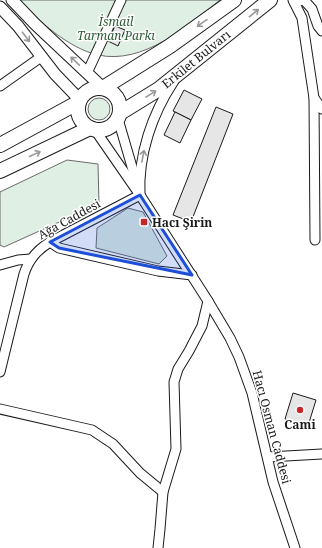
<svg xmlns="http://www.w3.org/2000/svg" width="322" height="548" font-family="'Noto Serif',serif">
<style>
.green{fill:#e0efe3;stroke:#6a6a6a}
.building{fill:#e6e6e6;stroke:#1a1a1a}
.lines{fill:none;stroke-linecap:round;stroke-linejoin:round}
.minor-casing{stroke:#1a1a1a;stroke-width:11}
.tertiary-casing{stroke:#1a1a1a;stroke-width:13}
.primary-casing{stroke:#1a1a1a;stroke-width:16}
.minor{stroke:#fff;stroke-width:9}
.tertiary{stroke:#fff;stroke-width:11}
.primary{stroke:#fff;stroke-width:14}
.oneway{stroke:#989898}
.marked{fill:#1d4ed8;fill-opacity:0.2;stroke:#1d4ed8;stroke-width:3;stroke-linejoin:round}
.poi-dot{fill:#c62828;stroke:#fff;stroke-width:1.5}
.labels{text-anchor:middle;dominant-baseline:central;stroke-width:3;stroke-linejoin:round;paint-order:stroke}
.park-label{font-size:12px;font-style:italic;fill:#2b5a34;stroke:#fff}
.street-label{font-size:12px;fill:#1a1a1a;stroke:#fff}
.poi-label{font-size:12px;font-weight:bold;fill:#1a1a1a;stroke:#fff;text-anchor:start}
</style>
<rect width="100%" height="100%" fill="#fff"/>
<g class="green">
<path d="M 18,0 L 220,0 C 188,26 143,65 98,55 C 68,48 39,21 18,0 Z"/>
<circle cx="99" cy="109" r="11"/>
<path d="M 67,160 L 98,164 L 99,204 L 4,247 L 0,245 L 0,192 Z"/>
<path d="M 128,208 L 143,212 L 167,256 L 159,264 L 96,248 L 97,228 Z"/>
</g>
<g class="building">
<path d="M 115,26 L 125,30 L 118,46 L 108,41 Z"/>
<path d="M 184,90 L 202,99 L 191,120 L 173,111 Z"/>
<path d="M 216,107 L 233,114 L 191,222 L 173,215 Z"/>
<path d="M 175,112 L 191,120 L 180,143 L 164,135 Z"/>
<path d="M 293,393 L 316,400 L 308,426 L 285,419 Z"/>
</g>
<g class="lines">
<g class="minor-casing">
<g id="minor">
<path d="M 293,0 L 302,18 L 314,98"/>
<path d="M 294,2 L 304,0 L 312,9 L 318,26 L 322,31"/>
<path d="M 87,73 L 121,0"/>
<path d="M 0,86 L 41,57"/>
<path d="M 118,119 L 137,184"/>
<path d="M 95,130 L 140,195 L 208,301 L 230,338 L 239,357 L 252,393 L 273,482 L 295,548"/>
<path d="M 140,195 C 138,155 152,114 174,81"/>
<path d="M 315,240 L 314,98 L 322,109"/>
<path d="M 50,242 L 59,248 L 158,271 L 192,275"/>
<path d="M 0,265 L 18,260 L 31,259"/>
<path d="M 0,372 L 24,274 C 29,259 37,250 50,242 L 140,195"/>
<path d="M 0,409 L 92,430 L 113,444 L 140,473 L 163,492"/>
<path d="M 268,457 L 322,454"/>
<path d="M 158,548 L 160,529 L 163,492 L 176,449 L 174,382 L 178,369 L 189,351 L 202,326 L 208,301"/>
</g>
</g>
<g class="tertiary-casing">
<g id="tertiary">
<path d="M 12,0 L 35,24 L 103,88"/>
<path d="M 0,7 L 18,26 L 55,74 L 80,100"/>
</g>
</g>
<g class="primary-casing">
<g id="primary">
<circle cx="99" cy="109" r="21"/>
<path d="M 103,88 L 170,46 L 234,0"/>
<path d="M 120,113 L 159,89 L 270,0"/>
<path d="M 0,145 L 79,102"/>
<path d="M 0,171 L 90,128"/>
</g>
</g>
<use href="#minor" class="minor"/>
<use href="#tertiary" class="tertiary"/>
<use href="#primary" class="primary"/>
</g>
<defs><path id="oneway-shaft" d="M-6 0H5M1.5-3L5.5 0L1.5 3" fill="none" stroke-width="1.6" stroke-linecap="round" stroke-linejoin="round"/></defs>
<g class="oneway">
<use href="#oneway-shaft" transform="translate(254 13) rotate(-39)"/>
<use href="#oneway-shaft" transform="translate(202 23) rotate(145)"/>
<use href="#oneway-shaft" transform="translate(26 37) rotate(53)"/>
<use href="#oneway-shaft" transform="translate(75 61) rotate(-136)"/>
<use href="#oneway-shaft" transform="translate(151 94) rotate(-32)"/>
<use href="#oneway-shaft" transform="translate(35 154) rotate(-25)"/>
<use href="#oneway-shaft" transform="translate(143 156) rotate(-79)"/>
</g>
<path class="marked" d="M 140,195 L 192,275 L 59,248 L 50,242 Z"/>
<g class="poi-dot">
<rect x="140" y="218" width="8" height="8" rx="2"/>
<circle cx="300" cy="410" r="4"/>
</g>
<g class="labels">
<g class="park-label">
<text x="116" y="21">İsmail<tspan x="116" dy="14">Tarman Parkı</tspan></text>
</g>
<g class="street-label">
<text transform="translate(196 59) rotate(-39)">Erkilet Bulvarı</text>
<text transform="translate(69 219) rotate(-29)">Ağa Caddesi</text>
<text transform="translate(272 427) rotate(75)">Hacı Osman Caddesi</text>
</g>
<g class="poi-label">
<text x="152" y="222">Hacı Şirin</text>
<text x="300" y="424" text-anchor="middle">Cami</text>
</g>
</g>
</svg>
